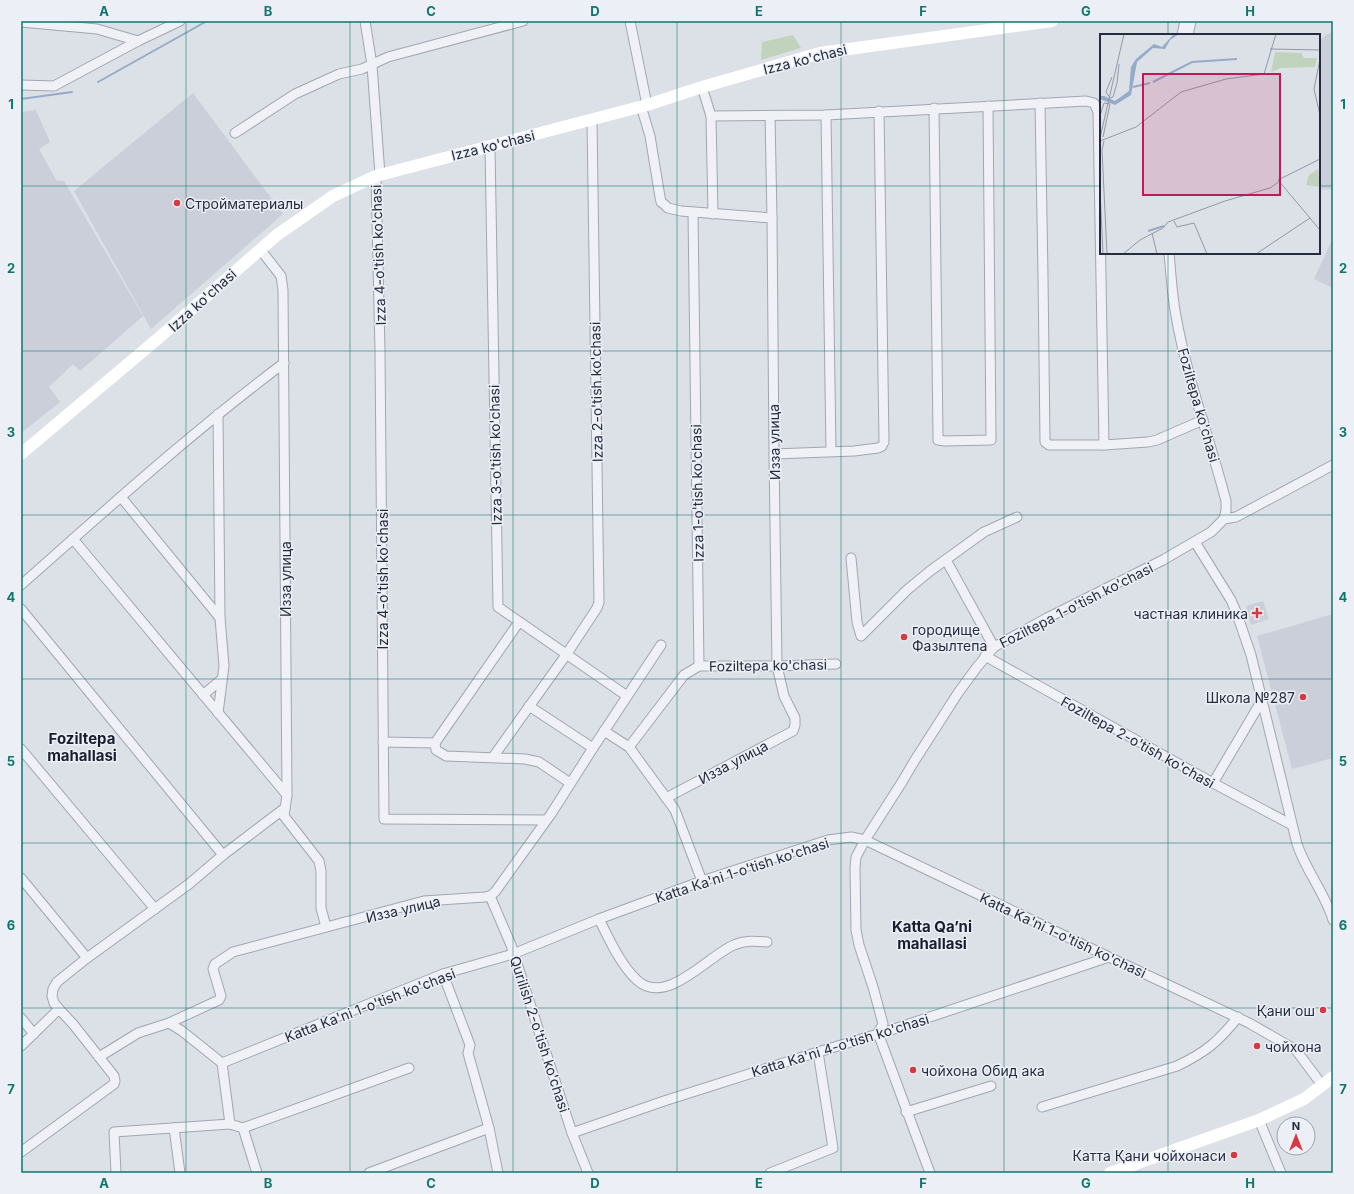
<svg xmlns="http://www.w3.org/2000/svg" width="1354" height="1194" font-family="Inter,sans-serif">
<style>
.built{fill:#cacfda}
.green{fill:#c1d2bd}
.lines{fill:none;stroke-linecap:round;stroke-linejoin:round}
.stream{stroke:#95abca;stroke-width:2}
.street-casing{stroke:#a1a6b1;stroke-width:11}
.street{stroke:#eff1f6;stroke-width:9}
.secondary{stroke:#fff;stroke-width:12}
.grid{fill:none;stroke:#0f766e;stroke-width:1;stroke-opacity:0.55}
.poi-dot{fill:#d63844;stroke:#eceff5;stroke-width:1.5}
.labels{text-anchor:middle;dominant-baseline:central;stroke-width:3;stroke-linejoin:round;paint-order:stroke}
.street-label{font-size:14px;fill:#252c3f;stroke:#eceff5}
.poi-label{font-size:14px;fill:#252c3f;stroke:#eceff5;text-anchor:start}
.neighbourhood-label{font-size:15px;font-weight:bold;fill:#181e2f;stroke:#eceff5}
.inset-river{fill:none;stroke:#95abca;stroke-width:2}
.inset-road{fill:none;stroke:#9398a4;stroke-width:1}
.view{fill:#c2185b;fill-opacity:0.15;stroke:#c2185b;stroke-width:2}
.inset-edge{fill:none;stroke:#252c3f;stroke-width:2}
.neatline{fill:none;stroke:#0f766e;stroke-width:1.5}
.grid-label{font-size:13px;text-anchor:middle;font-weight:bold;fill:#0f766e}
</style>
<rect width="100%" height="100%" fill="#dce0e7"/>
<g class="built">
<path d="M 1333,33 L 1333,189 L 1319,190 L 1319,41 L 1327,34 Z"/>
<path d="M 193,93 L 283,214 L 151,329 L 74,191 Z"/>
<path d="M 36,110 L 50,142 L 39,149 L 56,180 L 64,181 L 143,316 L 80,371 L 73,364 L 49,387 L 60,402 L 21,433 L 21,112 Z"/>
<path d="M 1333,238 L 1333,288 L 1314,279 Z"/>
<path d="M 1263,601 L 1269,619 L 1251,625 L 1246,606 Z"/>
<path d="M 1333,614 L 1333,758 L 1292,769 L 1257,636 Z"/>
</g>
<path class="green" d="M 793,35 L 801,48 L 761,60 L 762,42 Z"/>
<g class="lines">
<g class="stream">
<path d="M 98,82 L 207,21"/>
<path d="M 21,99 L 72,92"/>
</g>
<g class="street-casing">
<g id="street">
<path d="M 365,21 L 372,65 L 380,175"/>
<path d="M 630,21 L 647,105"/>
<path d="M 21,22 L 97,29 L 138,41"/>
<path d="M 1182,35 L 1185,21"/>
<path d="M 1188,35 L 1191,21"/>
<path d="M 21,85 L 54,86 L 138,41 L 180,21"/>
<path d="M 702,87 L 711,116 L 713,214"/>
<path d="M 1040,103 L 1043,276 L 1045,442 L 1049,445 L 1104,445 L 1148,442 L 1157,440 L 1203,420"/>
<path d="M 641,106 L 650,136 L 660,197 L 661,202 L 665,205 L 668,208 L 681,211 L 772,218 L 774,454 L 777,666 L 784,696 L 795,718 L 795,725 L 793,731 L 666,798"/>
<path d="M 934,108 L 938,436 L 938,440 L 945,441 L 991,440 L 988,106"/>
<path d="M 879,111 L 884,442"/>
<path d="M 826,115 L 831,451"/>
<path d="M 711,116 L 826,115 L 1086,101 L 1094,103 L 1098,112 L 1104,445"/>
<path d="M 770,116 L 772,218"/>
<path d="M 235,133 L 295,94 L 339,74 L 362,69 L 388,57 L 523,21"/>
<path d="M 490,147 L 498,607 L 627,696"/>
<path d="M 376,176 L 380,351 L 384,819 L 546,820"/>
<path d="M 260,249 L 281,276 L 283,290 L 287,795"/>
<path d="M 218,414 L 220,618 L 224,666 L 218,713"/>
<path d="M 774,454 L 854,451 L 878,448 L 882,446"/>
<path d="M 121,497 L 220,618"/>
<path d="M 1224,519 L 1236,517 L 1333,465"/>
<path d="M 73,539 L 287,795 L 284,816 L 319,861 L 321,871 L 321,908 L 326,927"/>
<path d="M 1195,542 L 1231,600 L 1237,614 L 1251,655 L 1297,844 C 1306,871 1325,893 1333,920"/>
<path d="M 851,558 L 857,622 L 861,636 L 907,590 L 930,571 L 984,532 L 1017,517"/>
<path d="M 946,560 L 994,647"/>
<path d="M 21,585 C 107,509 192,432 284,363"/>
<path d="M 21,609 L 223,855"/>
<path d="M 519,622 L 435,743 L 436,750 L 446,756 L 525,759 L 539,762 L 570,783"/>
<path d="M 985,656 L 1213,783 L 1292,825"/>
<path d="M 699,666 L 777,666 L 836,664"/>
<path d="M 203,695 L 222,679"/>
<path d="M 529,706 L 593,748"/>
<path d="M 604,731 L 629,747 L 675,810 L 702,881"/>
<path d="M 383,742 L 435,743"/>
<path d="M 629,747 L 684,675 L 699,666 L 693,212"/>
<path d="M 21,749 L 155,909"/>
<path d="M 493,757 L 566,655 L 597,608 L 599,602 L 592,120"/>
<path d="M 1213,783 L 1262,700"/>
<path d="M 21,878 L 87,958"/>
<path d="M 490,896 L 511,945 L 572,1133 L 588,1173"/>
<path d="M 599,919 C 609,939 621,966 638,981 C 667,1006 709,955 734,945 C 745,940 756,941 767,942"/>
<path d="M 443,974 L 470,1045 L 468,1053 L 489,1128 L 498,1173"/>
<path d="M 59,1009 L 54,1003 L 52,996 L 53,989 L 57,982 L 87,958 L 189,884 L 223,855 L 285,808"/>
<path d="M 21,1018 L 34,1034"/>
<path d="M 169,1023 L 219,1000 L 221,996 L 213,969 L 215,964 L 233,952 L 424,901 L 485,897 L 490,896 L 495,892 L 551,814 L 593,748 L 661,645"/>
<path d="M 21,1046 L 59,1009 L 73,1024 L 114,1076 L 115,1081 L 114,1084 L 21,1152"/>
<path d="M 99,1057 L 138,1033 L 169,1023 L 182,1031 L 222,1063"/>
<path d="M 222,1063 L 443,974 L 513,954 L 599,919 L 702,881 L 828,840 L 851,837 L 865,840 L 1109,957 L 1249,1023 L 1296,1050 L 1322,1085"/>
<path d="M 222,1063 L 230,1124"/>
<path d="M 1042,1107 L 1177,1066 C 1206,1052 1218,1042 1238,1017"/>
<path d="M 906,1112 L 991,1086"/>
<path d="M 1259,1120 L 1281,1173"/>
<path d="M 174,1128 L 180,1173"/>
<path d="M 243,1128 L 257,1173"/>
<path d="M 572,1133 L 664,1101 L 818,1052 L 891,1030 L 1109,957"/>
<path d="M 116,1173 L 114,1132 L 230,1124 L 243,1128 L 409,1068"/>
<path d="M 369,1173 L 489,1128"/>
<path d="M 770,1173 L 833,1148 L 818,1052"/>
<path d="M 930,1173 L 878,1033 L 883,1024 L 873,987 L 859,945 L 856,930 L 855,868 L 856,857 L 865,840 L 902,782 L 915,760 L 958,693 L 977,667 L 994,647 L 1047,618 L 1163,560 L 1211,532 L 1224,519 L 1226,510 L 1226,501 C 1210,439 1187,379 1176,316 C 1172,295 1171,274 1169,253"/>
</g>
</g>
<use href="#street" class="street"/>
<g class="secondary">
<path d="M 21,454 L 161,336 L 277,235 L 333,196 L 376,176 L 647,105 L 702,87 L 820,53 L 1052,21"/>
<path d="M 1110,1173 L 1259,1120 L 1304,1099 L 1333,1077"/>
</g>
</g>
<path class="grid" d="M 186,21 L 186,1173M 350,21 L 350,1173M 513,21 L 513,1173M 677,21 L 677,1173M 841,21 L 841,1173M 1004,21 L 1004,1173M 1168,21 L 1168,35M 21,186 L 1101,186M 1319,186 L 1333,186M 1168,253 L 1168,1173M 21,351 L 1333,351M 21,515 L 1333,515M 21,679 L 1333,679M 21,843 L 1333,843M 21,1008 L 1333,1008"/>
<g class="poi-dot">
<circle cx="177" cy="203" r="4"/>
<path d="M1255 607h4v4h4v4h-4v4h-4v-4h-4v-4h4z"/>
<circle cx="904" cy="637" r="4"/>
<circle cx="1303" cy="697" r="4"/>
<circle cx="1323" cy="1010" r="4"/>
<circle cx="1257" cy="1046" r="4"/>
<circle cx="913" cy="1070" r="4"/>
<circle cx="1234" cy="1155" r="4"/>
</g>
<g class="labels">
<g class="street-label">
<text transform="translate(805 59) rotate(-14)">Izza ko'chasi</text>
<text transform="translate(493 145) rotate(-14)">Izza ko'chasi</text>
<text transform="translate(378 255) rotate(-92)">Izza 4-o'tish ko'chasi</text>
<text transform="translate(202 300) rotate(-42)">Izza ko'chasi</text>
<text transform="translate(596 392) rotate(-91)">Izza 2-o'tish ko'chasi</text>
<text transform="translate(1199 405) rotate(74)">Foziltepa ko'chasi</text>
<text transform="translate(774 442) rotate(-91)">Изза улица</text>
<text transform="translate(495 455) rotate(-91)">Izza 3-o'tish ko'chasi</text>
<text transform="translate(697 493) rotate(-91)">Izza 1-o'tish ko'chasi</text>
<text transform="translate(285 579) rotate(-90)">Изза улица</text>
<text transform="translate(382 579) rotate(-90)">Izza 4-o'tish ko'chasi</text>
<text transform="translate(1076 605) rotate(-27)">Foziltepa 1-o'tish ko'chasi</text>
<text transform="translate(768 665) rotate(-1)">Foziltepa ko'chasi</text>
<text transform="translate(1138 742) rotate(29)">Foziltepa 2-o'tish ko'chasi</text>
<text transform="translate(733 762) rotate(-28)">Изза улица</text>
<text transform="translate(742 870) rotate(-18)">Katta Ka'ni 1-o'tish ko'chasi</text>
<text transform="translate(403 909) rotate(-13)">Изза улица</text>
<text transform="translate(1063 935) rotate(25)">Katta Ka'ni 1-o'tish ko'chasi</text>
<text transform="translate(370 1005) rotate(-21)">Katta Ka'ni 1-o'tish ko'chasi</text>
<text transform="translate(540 1034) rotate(72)">Qurilish 2-o'tish ko'chasi</text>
<text transform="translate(840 1045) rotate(-17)">Katta Ka'ni 4-o'tish ko'chasi</text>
</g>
<g class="poi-label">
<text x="185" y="203">Стройматериалы</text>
<text x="1248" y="613" text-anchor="end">частная клиника</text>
<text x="912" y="629">городище<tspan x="912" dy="16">Фазылтепа</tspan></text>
<text x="1295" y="697" text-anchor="end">Школа №287</text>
<text x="1315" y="1010" text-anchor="end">Қани ош</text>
<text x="1265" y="1046">чойхона</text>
<text x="921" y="1070">чойхона Обид ака</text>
<text x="1226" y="1155" text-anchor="end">Катта Қани чойхонаси</text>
</g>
<g class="neighbourhood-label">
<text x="82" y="738">Foziltepa<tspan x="82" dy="17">mahallasi</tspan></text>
<text x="932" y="926">Katta Qaʼni<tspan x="932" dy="17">mahallasi</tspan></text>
</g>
</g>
<g transform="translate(1100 34)">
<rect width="220" height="220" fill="#dce0e7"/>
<path d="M 175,18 L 201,19 L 204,24 L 217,24 L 215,33 L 181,34 L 171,38 ZM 218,135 L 220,153 L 206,151 L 209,141 Z" fill="#c1d2bd"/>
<path d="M 79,0 L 70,6 L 65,15 L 53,14 L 37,28 L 31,61 L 15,71 L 0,65 L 0,62 L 4,62 L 15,67 L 29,57 L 31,33 L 36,25 L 54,10 L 62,13 L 73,1 Z" fill="#95abca"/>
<path class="inset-river" d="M 53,48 L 92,28 L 137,25M 33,53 L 50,49M 48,197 L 64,192"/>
<path class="inset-road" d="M 170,15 L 220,16M 220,25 L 214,55 L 220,81M 12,43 L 6,58 L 10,64 L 13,63 L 17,49 L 19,30M 0,82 L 4,69 L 10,70 L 3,103M 0,104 L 24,0M 0,107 L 36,93 L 81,58 L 126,45 L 164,40 L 176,0M 4,107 L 2,116 L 7,220M 220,125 L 178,146 L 220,196M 0,156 L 3,220M 74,187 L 77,193 L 94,189 L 107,220M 52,199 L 57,220M 23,220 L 40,206 L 63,194 L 68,188 L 125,167 L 170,154 L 180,147M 156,220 L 210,184"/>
<path class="view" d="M 43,40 L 180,40 L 180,161 L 43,161 Z"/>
<rect width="220" height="220" class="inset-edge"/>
</g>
<rect width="1354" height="1194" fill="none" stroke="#eceff5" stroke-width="44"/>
<g transform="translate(1296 1136)"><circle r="19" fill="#eceff5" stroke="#9ca1ac"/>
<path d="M0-3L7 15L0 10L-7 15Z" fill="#d63844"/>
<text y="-6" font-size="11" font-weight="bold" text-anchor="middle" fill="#252c3f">N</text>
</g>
<rect x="22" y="22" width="1310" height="1150" class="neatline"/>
<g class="grid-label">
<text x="104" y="16">A</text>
<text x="268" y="16">B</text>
<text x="431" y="16">C</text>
<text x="595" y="16">D</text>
<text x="759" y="16">E</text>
<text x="923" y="16">F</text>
<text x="1086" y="16">G</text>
<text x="1250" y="16">H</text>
<text x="11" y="109">1</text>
<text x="1343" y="109">1</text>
<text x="11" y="273">2</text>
<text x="1343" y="273">2</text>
<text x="11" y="437">3</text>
<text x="1343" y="437">3</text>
<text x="11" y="602">4</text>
<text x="1343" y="602">4</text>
<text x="11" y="766">5</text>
<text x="1343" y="766">5</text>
<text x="11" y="930">6</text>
<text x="1343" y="930">6</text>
<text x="11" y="1094">7</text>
<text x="1343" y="1094">7</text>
<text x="104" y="1188">A</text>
<text x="268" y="1188">B</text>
<text x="431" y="1188">C</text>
<text x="595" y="1188">D</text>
<text x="759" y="1188">E</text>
<text x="923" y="1188">F</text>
<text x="1086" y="1188">G</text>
<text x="1250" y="1188">H</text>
</g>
</svg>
